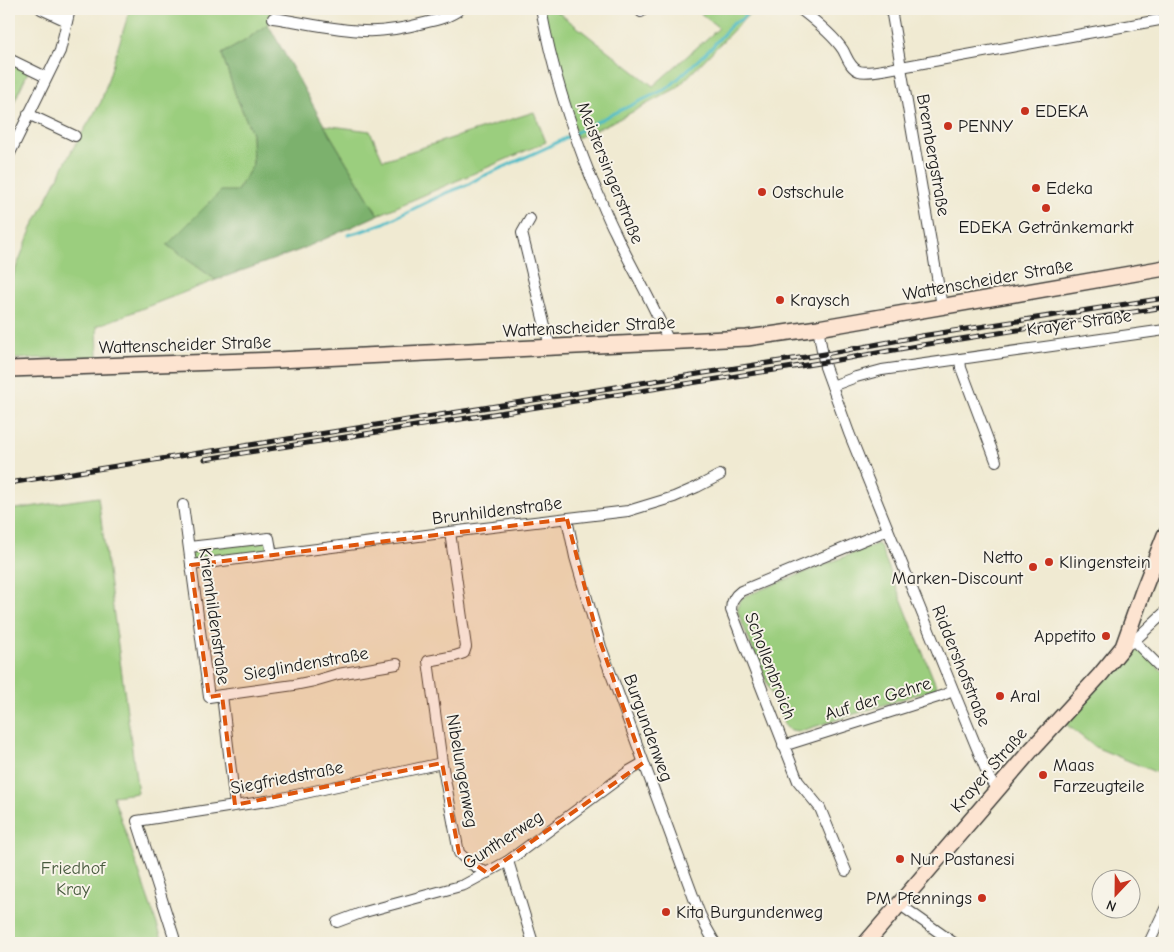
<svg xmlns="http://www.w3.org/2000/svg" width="1174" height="952" font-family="'Comic Neue',sans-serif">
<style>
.green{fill:#9bce7e;stroke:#5c754d}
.forest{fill:#7cb16d;stroke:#4c6644}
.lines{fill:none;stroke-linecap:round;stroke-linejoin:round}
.stream{stroke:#4ebcc7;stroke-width:3}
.street-casing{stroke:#3c3b37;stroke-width:12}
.secondary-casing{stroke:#3c3b37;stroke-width:18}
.street{stroke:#fff;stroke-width:10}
.secondary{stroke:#fde4d1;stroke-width:15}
.rail-casing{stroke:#1c1c1c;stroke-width:5}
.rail{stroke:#f7f3e8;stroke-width:3;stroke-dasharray:9;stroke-linecap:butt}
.marked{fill:#de560d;fill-opacity:0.2;stroke:#de560d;stroke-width:4;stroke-dasharray:10 6;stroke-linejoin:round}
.poi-dot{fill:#c8321e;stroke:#f7f3e8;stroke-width:2}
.labels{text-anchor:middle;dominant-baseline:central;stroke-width:4;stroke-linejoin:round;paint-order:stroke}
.poi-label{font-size:18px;fill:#1c1c1c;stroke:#f7f3e8;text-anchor:start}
.street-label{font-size:18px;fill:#1c1c1c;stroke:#f7f3e8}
.park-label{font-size:18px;fill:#485a3e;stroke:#f7f3e8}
</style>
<rect width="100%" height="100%" fill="#f7f3e8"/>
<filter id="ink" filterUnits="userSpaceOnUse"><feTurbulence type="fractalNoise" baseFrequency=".02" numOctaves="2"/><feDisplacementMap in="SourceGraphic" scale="10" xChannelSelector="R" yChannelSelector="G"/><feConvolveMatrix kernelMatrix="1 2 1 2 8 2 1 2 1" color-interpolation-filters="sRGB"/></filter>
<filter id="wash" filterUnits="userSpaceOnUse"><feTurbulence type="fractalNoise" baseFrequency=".0096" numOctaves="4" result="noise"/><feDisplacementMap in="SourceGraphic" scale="20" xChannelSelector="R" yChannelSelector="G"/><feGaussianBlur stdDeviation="1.12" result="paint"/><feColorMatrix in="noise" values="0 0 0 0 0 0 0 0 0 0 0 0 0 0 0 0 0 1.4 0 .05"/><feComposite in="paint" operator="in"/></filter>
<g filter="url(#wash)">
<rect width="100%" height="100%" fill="#f0ead2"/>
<g class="green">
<path d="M 130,9 L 280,9 L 279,11 L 268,24 L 243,42 L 222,54 L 236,96 L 252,133 L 253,165 L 237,191 L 167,245 L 216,280 L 97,326 L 98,357 L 9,359 L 9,286 L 31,230 L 72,150 L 101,102 Z"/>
<path d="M 541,9 L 554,9 L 653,86 L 719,28 L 695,9 L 754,9 L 677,88 L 621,118 L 577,138 Z"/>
<path d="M 9,63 L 28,72 L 9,113 Z"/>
<path d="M 534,112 L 546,142 L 378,215 L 324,125 L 370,131 L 383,160 Z"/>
<path d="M 98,497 L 138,793 L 113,796 L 162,939 L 161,943 L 9,943 L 9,510 Z"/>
<path d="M 268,539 L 270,554 L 192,564 L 190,548 Z"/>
<path d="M 878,544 L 880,546 L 937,688 L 801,731 C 794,731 787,730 784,724 L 738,613 C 737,605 739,601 745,596 L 874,545 Z"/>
<path d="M 1134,642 L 1165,674 L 1165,776 L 1095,747 L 1062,721 Z"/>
</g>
<path class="forest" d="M 268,24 L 324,125 L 378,215 L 300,250 L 216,280 L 167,245 L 221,191 L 237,191 L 253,165 L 252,133 L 236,96 L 222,54 L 243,42 Z"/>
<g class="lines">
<path class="stream" d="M 348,235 L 362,231 L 384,223 L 446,193 L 467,185 L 479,178 L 548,147 L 606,117 L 668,88 L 713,46 L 732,24 L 742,19 L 750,9"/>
</g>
</g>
<g filter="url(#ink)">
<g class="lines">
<g class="street-casing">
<g id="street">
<path d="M 41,9 L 67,21"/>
<path d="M 541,9 C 552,69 569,123 592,180 C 600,197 606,215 615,232 C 632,269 654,304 669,342"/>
<path d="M 800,9 C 813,19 834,36 843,50 C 847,57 850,68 859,71 C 867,74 891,68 901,67 L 1165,19"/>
<path d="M 891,9 L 942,306"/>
<path d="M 1165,9 L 1165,11"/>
<path d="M 641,12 L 642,9"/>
<path d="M 273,18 C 302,22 335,30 364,31 C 385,32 405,28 424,23 C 437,20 450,17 460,9"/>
<path d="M 9,59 L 46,77"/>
<path d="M 28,114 L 75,136"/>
<path d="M 9,155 L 60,51 L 70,9"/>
<path d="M 530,219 L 522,233 L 550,347"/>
<path d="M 818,328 L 825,367 L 849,433 L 956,697 L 990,780 L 997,789"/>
<path d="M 960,359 L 961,368 L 996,461"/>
<path d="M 832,386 L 856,377 L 882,370 L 1165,330"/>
<path d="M 183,505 L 209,697 L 222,695 L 235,805"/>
<path d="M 567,519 L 575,557 L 601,647 L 699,912 L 706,927 L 715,943"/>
<path d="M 450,532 L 466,647 L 464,653 L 455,656 L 428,661 L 442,763 L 459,853 L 471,864 L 487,873"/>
<path d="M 189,547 L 269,538 L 272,555"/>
<path d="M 191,565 L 450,532 L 628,511 L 674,497 L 697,487 L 720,475"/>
<path d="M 1134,641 L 1165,672"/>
<path d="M 1123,647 L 1134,641 L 1165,612"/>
<path d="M 222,695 L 294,685 L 314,681 L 338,674 L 397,664"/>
<path d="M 783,746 L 941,696 L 953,691"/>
<path d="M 508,861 L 533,943"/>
<path d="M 846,871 L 820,808 L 798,781 L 731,610 C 731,601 734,596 741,591 L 888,530"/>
<path d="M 899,904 L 954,943"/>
<path d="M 337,922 L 361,913 L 464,885 L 508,861 L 629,771 L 643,763"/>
<path d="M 174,937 L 137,821 L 273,800 L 442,763"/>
<path d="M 1149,943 L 1165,909"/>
</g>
</g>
<g class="secondary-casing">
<g id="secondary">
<path d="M 9,369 L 278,360 L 747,338 L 818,328 L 1165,268"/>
<path d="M 866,943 L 1032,749 L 1100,675 L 1123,647 L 1143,591 L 1165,535"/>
</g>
</g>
<use href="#street" class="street"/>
<use href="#secondary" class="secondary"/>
<g class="rail-casing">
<g id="rail">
<path d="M 205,459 L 832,361 L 922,345 L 1165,307"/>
<path d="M 9,483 L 831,353 L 921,336 L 1165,298"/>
</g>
</g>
<use href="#rail" class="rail"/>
</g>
</g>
<path class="marked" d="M 567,519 L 596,630 L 643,763 L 487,873 L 459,853 L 442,763 L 235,805 L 222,695 L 209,697 L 191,565 Z"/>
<g class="poi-dot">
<circle cx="1025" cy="111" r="5"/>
<circle cx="948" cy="126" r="5"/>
<circle cx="1036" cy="188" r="5"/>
<circle cx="762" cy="192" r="5"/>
<circle cx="1046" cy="208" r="5"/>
<circle cx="780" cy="300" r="5"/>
<circle cx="1049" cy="562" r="5"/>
<circle cx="1033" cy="567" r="5"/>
<circle cx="1106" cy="636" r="5"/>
<circle cx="1000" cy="696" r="5"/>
<circle cx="1043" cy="775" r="5"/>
<circle cx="900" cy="859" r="5"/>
<circle cx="982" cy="898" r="5"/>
<circle cx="666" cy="912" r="5"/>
</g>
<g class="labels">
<g class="poi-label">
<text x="1035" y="111">EDEKA</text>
<text x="958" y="126">PENNY</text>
<text x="1046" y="188">Edeka</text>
<text x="772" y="192">Ostschule</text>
<text x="1046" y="227" text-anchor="middle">EDEKA Getränkemarkt</text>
<text x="790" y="300">Kraysch</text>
<text x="1023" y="557" text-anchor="end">Netto<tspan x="1023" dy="21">Marken-Discount</tspan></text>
<text x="1059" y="562">Klingenstein</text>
<text x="1096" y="636" text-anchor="end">Appetito</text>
<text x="1010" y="696">Aral</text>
<text x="1053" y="765">Maas<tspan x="1053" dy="21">Farzeugteile</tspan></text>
<text x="910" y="859">Nur Pastanesi</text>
<text x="972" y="898" text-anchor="end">PM Pfennings</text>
<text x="676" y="912">Kita Burgundenweg</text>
</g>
<g class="street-label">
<text transform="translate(933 155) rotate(80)">Brembergstraße</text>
<text transform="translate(610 173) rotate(68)">Meistersingerstraße</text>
<text transform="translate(988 280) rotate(-10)">Wattenscheider Straße</text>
<text transform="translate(1079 323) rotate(-8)">Krayer Straße</text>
<text transform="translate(589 327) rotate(-3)">Wattenscheider Straße</text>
<text transform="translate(185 345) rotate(-2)">Wattenscheider Straße</text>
<text transform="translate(497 511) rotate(-7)">Brunhildenstraße</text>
<text transform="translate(214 616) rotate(82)">Kriemhildenstraße</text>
<text transform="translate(306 664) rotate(-10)">Sieglindenstraße</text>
<text transform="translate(770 666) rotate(69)">Schollenbroich</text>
<text transform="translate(961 666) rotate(68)">Riddershofstraße</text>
<text transform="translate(878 699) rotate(-17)">Auf der Gehre</text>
<text transform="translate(648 728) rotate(70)">Burgundenweg</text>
<text transform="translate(989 770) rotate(-49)">Krayer Straße</text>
<text transform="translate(462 771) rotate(80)">Nibelungenweg</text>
<text transform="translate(287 778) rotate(-11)">Siegfriedstraße</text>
<text transform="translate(503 840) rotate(-33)">Guntherweg</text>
</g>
<g class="park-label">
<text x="73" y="868">Friedhof<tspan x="73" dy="21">Kray</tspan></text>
</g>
</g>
<rect width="1174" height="952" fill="none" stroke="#f7f3e8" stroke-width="30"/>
<g transform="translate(1116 894) rotate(202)"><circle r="24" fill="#f7f3e8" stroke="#9f9d96"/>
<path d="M0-4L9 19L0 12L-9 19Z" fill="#c8321e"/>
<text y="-8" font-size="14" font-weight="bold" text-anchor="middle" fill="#1c1c1c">N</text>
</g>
</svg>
